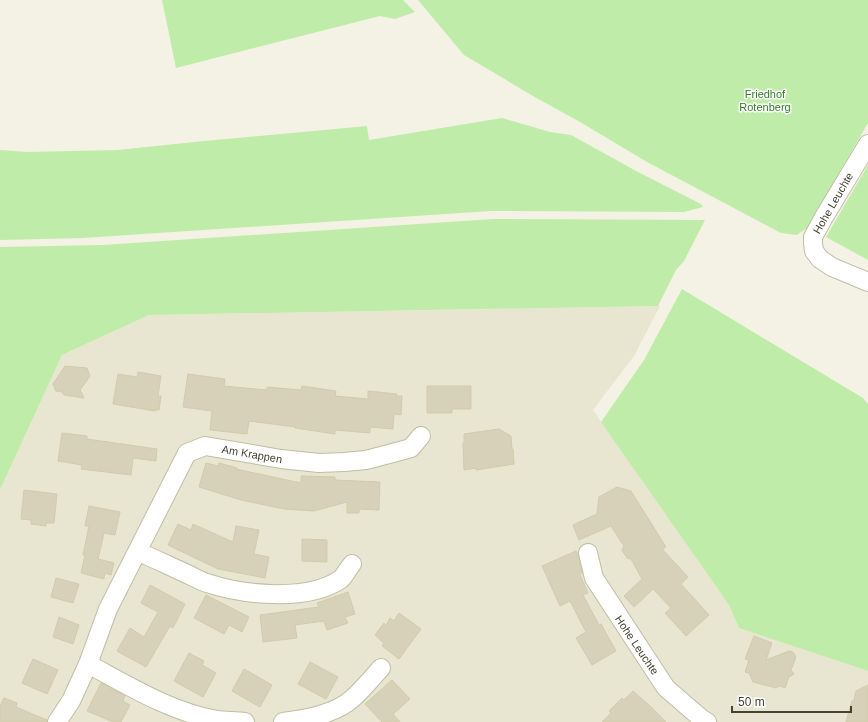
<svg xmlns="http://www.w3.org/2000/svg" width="868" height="722" font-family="Arial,sans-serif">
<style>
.residential{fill:#e8e6d1}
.green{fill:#bfeca9}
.building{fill:#d6d1b8;stroke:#d2cbab}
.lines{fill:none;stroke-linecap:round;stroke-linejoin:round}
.street-casing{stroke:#c0bda6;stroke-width:20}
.street{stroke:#fff;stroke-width:18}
.labels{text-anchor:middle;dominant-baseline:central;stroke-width:3;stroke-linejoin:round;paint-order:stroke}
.park-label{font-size:11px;fill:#307d22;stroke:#fff}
.street-label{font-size:11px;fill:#464333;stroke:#fff}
</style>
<rect width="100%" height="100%" fill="#f4f2e4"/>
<path class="residential" d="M 660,306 L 634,356 L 593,410 L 729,605 L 739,628 L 868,671 L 868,722 L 0,722 L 0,490 L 62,355 L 149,315 Z"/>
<g class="green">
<path d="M 162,0 L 403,0 L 415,12 L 395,19 L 380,16 L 176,68 Z"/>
<path d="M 418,0 L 868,0 L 868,123 L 807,228 L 797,235 L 781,233 L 647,162 L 580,122 L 533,96 L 464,55 Z"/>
<path d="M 502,118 L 550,132 L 571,135 L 638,172 L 701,204 L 703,207 L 684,212 L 491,211 L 83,238 L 0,240 L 0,150 L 28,152 L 117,150 L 204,141 L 367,126 L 369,140 Z"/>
<path d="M 868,165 L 868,260 L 826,237 Z"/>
<path d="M 493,219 L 705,220 L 684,261 L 676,270 L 658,306 L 149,315 L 62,355 L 0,490 L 0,247 L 103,245 Z"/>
<path d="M 682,289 L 863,398 L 868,404 L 868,671 L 739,628 L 729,605 L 601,422 L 644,360 Z"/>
</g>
<g class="building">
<path d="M 65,366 L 87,368 L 90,376 L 80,390 L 84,398 L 64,395 L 62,392 L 56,391 L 53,384 Z"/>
<path d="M 138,372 L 161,376 L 158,396 L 161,396 L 159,410 L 155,410 L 155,411 L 113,404 L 118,374 L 137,377 Z"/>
<path d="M 188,374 L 225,379 L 224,386 L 267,390 L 267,387 L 301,390 L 302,386 L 336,391 L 335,396 L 368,399 L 368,391 L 397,394 L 396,396 L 402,396 L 401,415 L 394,414 L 393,429 L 370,427 L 370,433 L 335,430 L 335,434 L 295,428 L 295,427 L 249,421 L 247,434 L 210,430 L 212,411 L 183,407 Z"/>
<path d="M 427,386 L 471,386 L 471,409 L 452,409 L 452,413 L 427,413 Z"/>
<path d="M 499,429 L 511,436 L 512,449 L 513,449 L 514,464 L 476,470 L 476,468 L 464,470 L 463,443 L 464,442 L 464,434 Z"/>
<path d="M 62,433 L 87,436 L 87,439 L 157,449 L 156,461 L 133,458 L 131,475 L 81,469 L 82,465 L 58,461 Z"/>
<path d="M 206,463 L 218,466 L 219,463 L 237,468 L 236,469 L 301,483 L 301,476 L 335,477 L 335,480 L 380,482 L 379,510 L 359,509 L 359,513 L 347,513 L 347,502 L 314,511 L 284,509 L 241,500 L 199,487 Z"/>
<path d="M 617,487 L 631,491 L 666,547 L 662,549 L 688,577 L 681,584 L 709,615 L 686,636 L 665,613 L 671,608 L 653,589 L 634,607 L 624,596 L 642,579 L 631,559 L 627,558 L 622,550 L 624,546 L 611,526 L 579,540 L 573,525 L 597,514 L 599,497 Z"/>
<path d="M 24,490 L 57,494 L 54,523 L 46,523 L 46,526 L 31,524 L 31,520 L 21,519 Z"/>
<path d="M 89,506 L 120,512 L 115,535 L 104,533 L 98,559 L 114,563 L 111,575 L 105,573 L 104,579 L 81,573 L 85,555 L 83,555 L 89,526 L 85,526 Z"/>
<path d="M 178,524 L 191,530 L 193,524 L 233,542 L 236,526 L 259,530 L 254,554 L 269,557 L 265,578 L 218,569 L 168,545 Z"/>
<path d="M 302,539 L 327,540 L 327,562 L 302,561 Z"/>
<path d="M 576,551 L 578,555 L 582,573 L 580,575 L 588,593 L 583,595 L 599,625 L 601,624 L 616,651 L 592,665 L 576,638 L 586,632 L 570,601 L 560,606 L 542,566 Z"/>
<path d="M 56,578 L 79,584 L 73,603 L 51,597 Z"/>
<path d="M 150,585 L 185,604 L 173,628 L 170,626 L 146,667 L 117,651 L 130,628 L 144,637 L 158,612 L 141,603 Z"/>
<path d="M 348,592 L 355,614 L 345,617 L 348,623 L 327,630 L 324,621 L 295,625 L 297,638 L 263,642 L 260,615 L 319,607 L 317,603 Z"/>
<path d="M 206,595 L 249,617 L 242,632 L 229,625 L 224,634 L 194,618 Z"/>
<path d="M 399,613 L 421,629 L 399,659 L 382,646 L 384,643 L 380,640 L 380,639 L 375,635 L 384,623 L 386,625 L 390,618 L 394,621 Z"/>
<path d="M 59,617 L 79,625 L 73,644 L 53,637 Z"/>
<path d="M 754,636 L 772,643 L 766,660 L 789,651 L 793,652 L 796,657 L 791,670 L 794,674 L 789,677 L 785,688 L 780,686 L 776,688 L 753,682 L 749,673 L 745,672 L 749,660 L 745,659 Z"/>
<path d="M 189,653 L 204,661 L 202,665 L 216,673 L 203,697 L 174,681 Z"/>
<path d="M 33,659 L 58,670 L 47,694 L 22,683 Z"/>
<path d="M 310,662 L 338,677 L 326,699 L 298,684 Z"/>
<path d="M 244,669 L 272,685 L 260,707 L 232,691 Z"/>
<path d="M 392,680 L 410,699 L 393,714 L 400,722 L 382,722 L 365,704 Z"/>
<path d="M 101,683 L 125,696 L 123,701 L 130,705 L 121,722 L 113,722 L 87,711 Z"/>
<path d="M 868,685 L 868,722 L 846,722 L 852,701 L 854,700 L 856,691 Z"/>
<path d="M 633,691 L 650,706 L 666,722 L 602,722 L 611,713 L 609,711 L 622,698 L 624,700 Z"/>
<path d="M 4,698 L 17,703 L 16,707 L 47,720 L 47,722 L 0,722 L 0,706 Z"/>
</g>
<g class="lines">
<g class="street-casing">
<g id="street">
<path d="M 868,144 L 824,217 L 813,237 L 813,243 L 814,251 L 820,259 L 832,267 L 868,282"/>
<path d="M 138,552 C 154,558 169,566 185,573 C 192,576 200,581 207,583 C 243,595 308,602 341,579 C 345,575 348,569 352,564"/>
<path d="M 588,553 L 594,578 L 666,688 L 702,719 L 707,722"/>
<path d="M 88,664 C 129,686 171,712 217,720 C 226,721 236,721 245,722"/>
<path d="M 57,722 L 71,701 L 88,664 L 108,609 L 187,453 L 205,446 L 281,459 L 319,463 L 344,462 L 366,460 L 389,454 L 411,448 L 421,436"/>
<path d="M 283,722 C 306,719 336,714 353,698 C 363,689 372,678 381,668"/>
</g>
</g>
<use href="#street" class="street"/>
</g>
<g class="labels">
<g class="park-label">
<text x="765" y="94">Friedhof<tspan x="765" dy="13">Rotenberg</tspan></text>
</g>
<g class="street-label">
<text transform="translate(833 203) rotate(-60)">Hohe Leuchte</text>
<text transform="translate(252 454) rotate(10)">Am Krappen</text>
<text transform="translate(637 645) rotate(56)">Hohe Leuchte</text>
</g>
</g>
<path d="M732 706v6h119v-6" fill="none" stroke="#464333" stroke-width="2"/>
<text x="738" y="706" font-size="12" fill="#464333" stroke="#ffffff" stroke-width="3" paint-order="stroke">50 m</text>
</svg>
